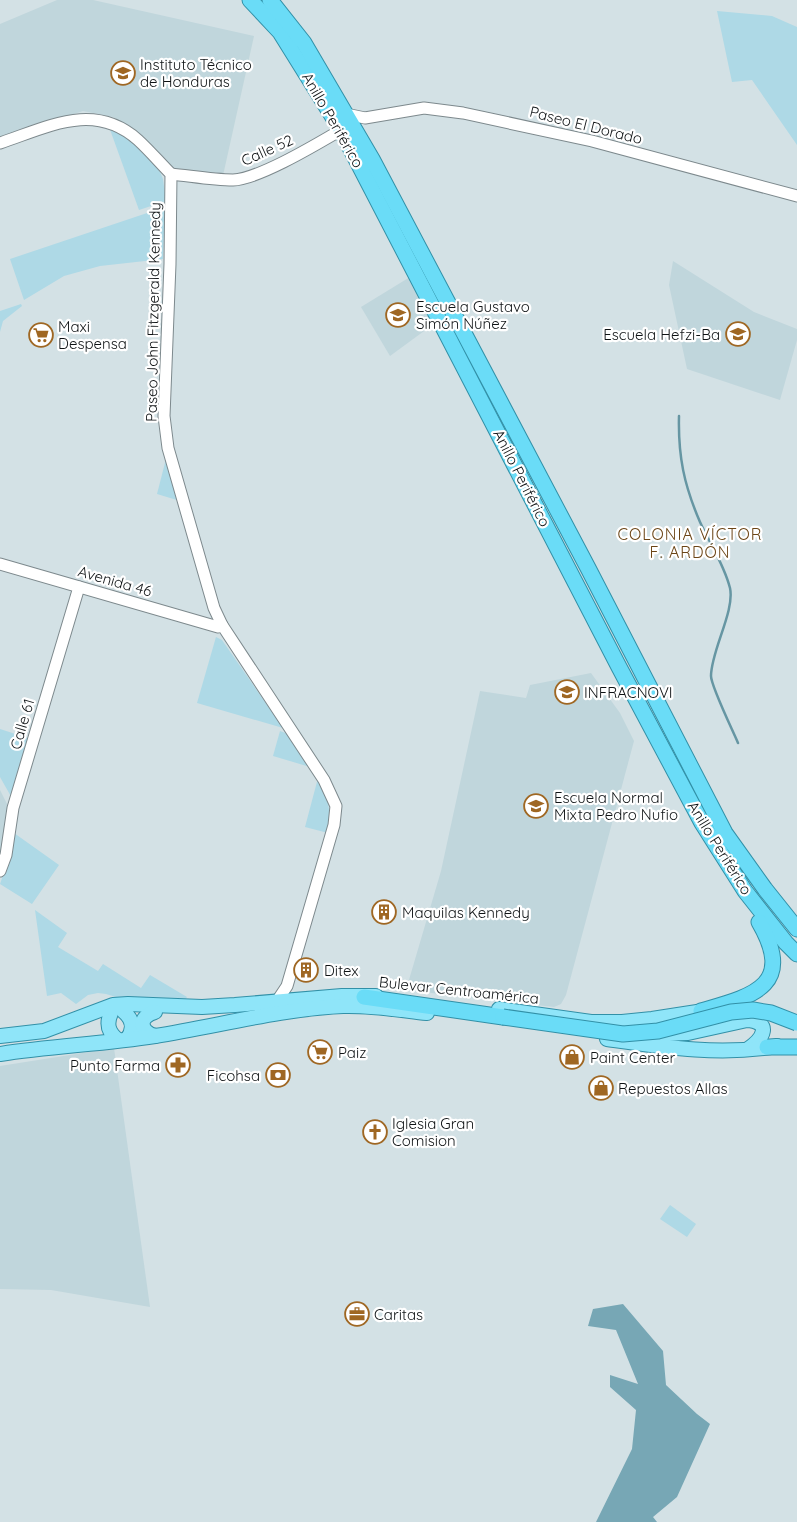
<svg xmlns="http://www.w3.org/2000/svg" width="797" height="1522" font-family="Quicksand,sans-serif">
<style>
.built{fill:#c0d6dc}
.green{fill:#aed9e6}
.forest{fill:#77a7b5}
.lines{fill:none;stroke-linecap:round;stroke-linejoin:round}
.stream{stroke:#6696a3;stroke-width:2.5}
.tertiary-casing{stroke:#7d898d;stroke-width:13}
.primary-casing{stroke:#3290a7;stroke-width:16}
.trunk-casing{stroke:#3290a7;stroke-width:17}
.tertiary{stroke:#fff;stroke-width:11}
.primary{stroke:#8fe5f9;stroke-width:14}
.trunk{stroke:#6adcf7;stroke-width:15}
.trunk-bridge-casing{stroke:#3290a7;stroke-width:17;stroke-linecap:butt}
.trunk-bridge{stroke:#6adcf7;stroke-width:15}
.labels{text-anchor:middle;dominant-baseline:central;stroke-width:4.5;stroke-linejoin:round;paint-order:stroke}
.poi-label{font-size:15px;fill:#0f1315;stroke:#fff;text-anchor:start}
.street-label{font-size:15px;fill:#0f1315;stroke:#fff}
.neighbourhood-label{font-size:16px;letter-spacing:1px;fill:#6b4516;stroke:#fff}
</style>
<rect width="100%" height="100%" fill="#d3e1e5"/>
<g class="built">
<path d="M 57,0 L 93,0 L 254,36 L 222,180 L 173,169 L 140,134 L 113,117 L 83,111 L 0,138 L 0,24 Z"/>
<path d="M 673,261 L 754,312 L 797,329 L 797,340 L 780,400 L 687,369 L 669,285 Z"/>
<path d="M 410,277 L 435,323 L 390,356 L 361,307 Z"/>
<path d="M 591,673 L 620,713 L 634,741 L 566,995 L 561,1004 L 554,1007 L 406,990 L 441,871 L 480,691 L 526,698 L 530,685 Z"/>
<path d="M 0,790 L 9,808 L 5,844 L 0,855 Z"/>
<path d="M 114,1048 L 150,1307 L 51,1290 L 0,1289 L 0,1066 Z"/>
</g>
<g class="green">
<path d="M 717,11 L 772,16 L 797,27 L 797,145 L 752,80 L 732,82 Z"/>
<path d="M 108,124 L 122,130 L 157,165 L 163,179 L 166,201 L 139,210 Z"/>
<path d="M 165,207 L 163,259 L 100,266 L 64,276 L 24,300 L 10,259 Z"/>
<path d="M 21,304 L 22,306 L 3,321 L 0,332 L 0,311 Z"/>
<path d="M 167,455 L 180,501 L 157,494 Z"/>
<path d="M 216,637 L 222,640 L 283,728 L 197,703 Z"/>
<path d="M 0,729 L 31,739 L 13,800 L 0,777 Z"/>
<path d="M 280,731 L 288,734 L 310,767 L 273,756 Z"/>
<path d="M 318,778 C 329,802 331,806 328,833 L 305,827 Z"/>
<path d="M 14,833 L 59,865 L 32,904 L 0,884 L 10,855 Z"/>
<path d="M 35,910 L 67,933 L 58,947 L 98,971 L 103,964 L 141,988 L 150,975 L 187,997 L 182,1005 L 126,1000 L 106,994 L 98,993 L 88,995 L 76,1004 L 61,993 L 47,996 Z"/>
<path d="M 670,1205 L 696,1224 L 687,1237 L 660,1219 Z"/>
</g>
<path class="forest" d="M 623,1304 L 663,1351 L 666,1385 L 697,1414 L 710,1424 L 677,1497 L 653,1517 L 657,1522 L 596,1522 L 632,1449 L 636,1410 L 610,1387 L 610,1375 L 638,1384 L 616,1330 L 588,1326 L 593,1309 Z"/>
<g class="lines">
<path class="stream" d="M 679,416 C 678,456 684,485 700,522 C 710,544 724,564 730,588 C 735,611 711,651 711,676 C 711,686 733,731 738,743"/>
<g class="tertiary-casing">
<g id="tertiary">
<path d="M 346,114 L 365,118 L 424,108 L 463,113 L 592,141 L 797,196"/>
<path d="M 0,143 C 48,127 94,101 138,140 C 150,151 160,163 171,174 L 170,264 L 164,416 L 168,448 L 214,608 L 222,625 L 324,780 L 336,806 L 334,825 L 287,986 L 277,1001"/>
<path d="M 171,174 C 191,176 213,180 233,180 C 259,179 317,144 341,130"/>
<path d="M 0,564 L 218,627 L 222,625"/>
<path d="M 0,871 L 6,855 L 13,808 L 79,587"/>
</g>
</g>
<g class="primary-casing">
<g id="primary">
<path d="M 499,1009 L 591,1022 L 622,1022 L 652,1019 L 710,1010"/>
<path d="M 123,1011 C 133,1019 135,1029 127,1039"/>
<path d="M 111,1013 C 106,1024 108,1032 118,1040"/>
<path d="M 656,1034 L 688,1033 L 747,1020 C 772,1022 764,1038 748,1049"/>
<path d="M 0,1036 L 44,1031 L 113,1005 L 128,1004 L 202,1007 L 235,1005 L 342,996 L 376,996"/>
<path d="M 155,1036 C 138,1031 139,1016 155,1012"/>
<path d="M 607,1039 C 663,1047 720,1056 777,1046"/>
<path d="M 0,1054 C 52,1046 104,1044 155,1036 C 218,1026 280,1009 343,1006 C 371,1005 400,1010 427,1013"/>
</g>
</g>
<g class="trunk-casing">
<g id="trunk">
<path d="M 250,0 L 280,32 L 341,130 L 619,667 L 702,823 L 745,891 L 786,943 L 797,954"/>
<path d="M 270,0 L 304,43 L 372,159 L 588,568 L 725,833 L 765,889 L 797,929"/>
<path d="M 364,997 L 503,1017"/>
<path d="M 701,1011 C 753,996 796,986 759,922"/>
<path d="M 767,1047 L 797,1047"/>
</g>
</g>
<use href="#tertiary" class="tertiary"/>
<use href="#primary" class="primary"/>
<use href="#trunk" class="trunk"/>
<g class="trunk-bridge-casing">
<path id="trunk-bridge" d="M 503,1017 L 623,1034 L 658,1031 L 731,1012 L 753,1010 L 771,1013 L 797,1023"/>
</g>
<use href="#trunk-bridge" class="trunk-bridge"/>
</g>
<defs>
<g id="school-ring" transform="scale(1.25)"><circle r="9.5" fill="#fff" stroke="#9f6723" stroke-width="1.5"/><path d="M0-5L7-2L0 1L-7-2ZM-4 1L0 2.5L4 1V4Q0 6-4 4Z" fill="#9f6723"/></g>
<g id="supermarket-ring" transform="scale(1.25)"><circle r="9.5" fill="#fff" stroke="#9f6723" stroke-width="1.5"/><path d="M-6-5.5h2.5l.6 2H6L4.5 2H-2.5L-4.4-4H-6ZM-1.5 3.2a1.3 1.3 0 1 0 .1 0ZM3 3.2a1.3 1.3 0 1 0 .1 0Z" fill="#9f6723"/></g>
<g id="building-ring" transform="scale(1.25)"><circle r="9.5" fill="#fff" stroke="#9f6723" stroke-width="1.5"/><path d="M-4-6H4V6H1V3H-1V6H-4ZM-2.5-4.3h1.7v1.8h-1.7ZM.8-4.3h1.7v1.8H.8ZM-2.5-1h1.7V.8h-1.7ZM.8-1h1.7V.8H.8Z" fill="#9f6723"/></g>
<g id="shop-ring" transform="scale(1.25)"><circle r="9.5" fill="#fff" stroke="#9f6723" stroke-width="1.5"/><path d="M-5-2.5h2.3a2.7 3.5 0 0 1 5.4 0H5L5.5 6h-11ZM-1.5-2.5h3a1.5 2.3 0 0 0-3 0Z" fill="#9f6723"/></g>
<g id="pharmacy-ring" transform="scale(1.25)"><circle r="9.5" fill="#fff" stroke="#9f6723" stroke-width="1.5"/><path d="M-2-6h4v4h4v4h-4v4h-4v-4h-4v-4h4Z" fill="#9f6723"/></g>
<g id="bank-ring" transform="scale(1.25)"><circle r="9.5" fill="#fff" stroke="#9f6723" stroke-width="1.5"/><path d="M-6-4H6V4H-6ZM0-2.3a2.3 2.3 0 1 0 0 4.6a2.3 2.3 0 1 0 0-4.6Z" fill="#9f6723"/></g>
<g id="church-ring" transform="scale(1.25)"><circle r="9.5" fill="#fff" stroke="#9f6723" stroke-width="1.5"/><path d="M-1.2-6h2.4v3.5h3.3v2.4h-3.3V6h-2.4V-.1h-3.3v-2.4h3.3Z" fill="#9f6723"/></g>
<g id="office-ring" transform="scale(1.25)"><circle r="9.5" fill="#fff" stroke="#9f6723" stroke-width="1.5"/><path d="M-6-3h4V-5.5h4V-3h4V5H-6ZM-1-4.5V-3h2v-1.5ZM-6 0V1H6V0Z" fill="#9f6723"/></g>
</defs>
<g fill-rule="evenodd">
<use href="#school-ring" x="123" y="73"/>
<use href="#school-ring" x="398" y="315"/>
<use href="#school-ring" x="738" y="334"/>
<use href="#supermarket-ring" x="41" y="335"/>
<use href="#school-ring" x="567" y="692"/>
<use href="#school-ring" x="536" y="806"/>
<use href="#building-ring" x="384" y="912"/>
<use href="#building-ring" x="306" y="970"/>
<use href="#supermarket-ring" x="320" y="1052"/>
<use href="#shop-ring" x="572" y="1057"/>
<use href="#pharmacy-ring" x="178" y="1065"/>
<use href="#bank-ring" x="278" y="1075"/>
<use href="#shop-ring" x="601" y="1088"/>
<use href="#church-ring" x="375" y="1132"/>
<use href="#office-ring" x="357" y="1314"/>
</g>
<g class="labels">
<g class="poi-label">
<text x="140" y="64">Instituto Técnico<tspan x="140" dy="17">de Honduras</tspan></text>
<text x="416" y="306">Escuela Gustavo<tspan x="416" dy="17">Simón Núñez</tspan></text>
<text x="58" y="326">Maxi<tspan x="58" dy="17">Despensa</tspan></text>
<text x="720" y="334" text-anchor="end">Escuela Hefzi-Ba</text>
<text x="584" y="692">INFRACNOVI</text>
<text x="554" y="797">Escuela Normal<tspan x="554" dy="17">Mixta Pedro Nufio</tspan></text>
<text x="402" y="912">Maquilas Kennedy</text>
<text x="324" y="970">Ditex</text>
<text x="338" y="1052">Paiz</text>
<text x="590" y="1057">Paint Center</text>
<text x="160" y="1065" text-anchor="end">Punto Farma</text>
<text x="260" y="1075" text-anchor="end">Ficohsa</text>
<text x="618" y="1088">Repuestos Allas</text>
<text x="392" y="1123">Iglesia Gran<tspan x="392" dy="17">Comision</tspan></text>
<text x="374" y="1314">Caritas</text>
</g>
<g class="street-label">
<text transform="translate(333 120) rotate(60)">Anillo Periférico</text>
<text transform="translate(586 125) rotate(14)">Paseo El Dorado</text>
<text transform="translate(267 150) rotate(-24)">Calle 52</text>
<text transform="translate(153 312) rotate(-89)">Paseo John Fitzgerald Kennedy</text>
<text transform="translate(522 478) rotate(63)">Anillo Periférico</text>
<text transform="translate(115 581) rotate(16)">Avenida 46</text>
<text transform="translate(22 724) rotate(-74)">Calle 61</text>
<text transform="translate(720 848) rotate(58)">Anillo Periférico</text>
<text transform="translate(459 990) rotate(6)">Bulevar Centroamérica</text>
</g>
<g class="neighbourhood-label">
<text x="690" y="534">COLONIA VÍCTOR<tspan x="690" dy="18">F. ARDÓN</tspan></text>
</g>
</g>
</svg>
